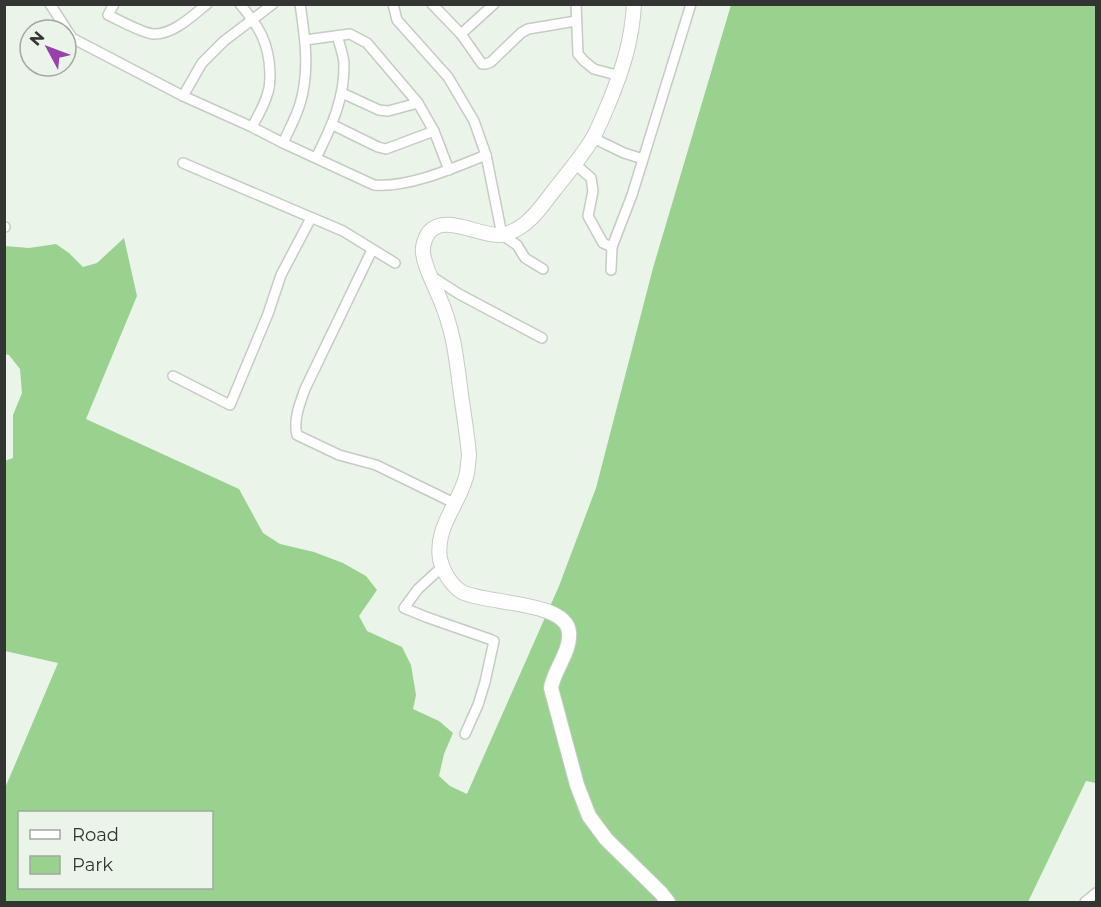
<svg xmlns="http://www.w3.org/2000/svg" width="1101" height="907" font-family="Montserrat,sans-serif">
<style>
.green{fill:#99d18f;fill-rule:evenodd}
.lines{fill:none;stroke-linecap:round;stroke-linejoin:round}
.street-casing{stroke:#c3cdc2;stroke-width:12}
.secondary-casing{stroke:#c3cdc2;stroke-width:16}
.street{stroke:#fff;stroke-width:9}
.secondary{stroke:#fff;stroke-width:14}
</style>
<rect width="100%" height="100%" fill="#ebf4e9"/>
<path class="green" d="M 731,5 L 1096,5 L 1096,783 L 1086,781 L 1028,902 L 5,902 L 5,788 L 58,663 L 5,651 L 4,461 L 13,458 L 13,415 L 22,393 L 20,369 L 9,355 L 5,354 L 5,246 L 29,248 L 56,244 L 69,253 L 83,267 L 97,263 L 124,238 L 137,296 L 86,419 L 239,489 L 263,533 L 280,544 L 314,552 L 343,563 L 366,576 L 377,590 L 359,616 L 367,631 L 402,647 L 411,665 L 416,695 L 413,709 L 439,721 L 453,733 L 444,754 L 439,776 L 450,786 L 467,794 L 559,586 L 596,488 L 653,268 ZM 20,812 L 212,812 L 212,888 L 20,888 Z"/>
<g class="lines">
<g class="street-casing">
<g id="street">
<path d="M 50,4 L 72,38 L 183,96 L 252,127 L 283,143 L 374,185 C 408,188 454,168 486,155"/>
<path d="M 114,4 L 108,15 C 119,20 142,33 153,34 C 173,35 192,16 207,4"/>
<path d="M 240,4 C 259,27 269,42 270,73 C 270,79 270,86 268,92 C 265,104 258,116 252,127"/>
<path d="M 393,4 L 397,20 L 448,77 L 474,121 L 486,155 L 502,235 L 517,245 L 525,258 L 543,269"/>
<path d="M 432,4 L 461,34 L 482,64 L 486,64 L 491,62 L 521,33 L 528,29 L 576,21"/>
<path d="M 576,4 L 578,54 L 584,61 L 594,69 L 620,76"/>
<path d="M 461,34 L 494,4"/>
<path d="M 305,40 L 350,34 L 367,43 L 418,103 L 434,131 L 449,170"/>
<path d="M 342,93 L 379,110 L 388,111 L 418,103"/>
<path d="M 183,96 L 202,63 L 224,41 L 273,4"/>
<path d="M 333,125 L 378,147 L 386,149 L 434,131"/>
<path d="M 593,138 L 624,153 L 643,159"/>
<path d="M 283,143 C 289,130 296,117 300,104 C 310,71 305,37 300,4"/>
<path d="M 316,158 C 331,128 345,98 344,63 C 343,54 340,45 337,36"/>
<path d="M 183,163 L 343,231 L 395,263"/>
<path d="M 575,164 L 591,178 L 593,191 L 588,216 L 603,243 L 612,247"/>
<path d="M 4,227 L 5,227"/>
<path d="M 372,250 L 305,389 C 300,403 293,420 297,435 L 339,455 L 376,465 L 454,503"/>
<path d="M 611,270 L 612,247 L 632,195 L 691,4"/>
<path d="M 431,276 L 459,294 L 542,338"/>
<path d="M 173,376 L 230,405 L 268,314 L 281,275 L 311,218"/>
<path d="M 442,567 L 418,589 L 404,608 L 426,617 L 492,640 L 494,641 L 485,682 L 478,705 L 465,734"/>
<path d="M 1085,902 L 1096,893"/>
</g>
</g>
<g class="secondary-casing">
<path id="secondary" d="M 634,4 C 632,42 622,71 608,105 C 603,116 599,127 593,138 C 582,156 568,173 555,189 C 545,202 535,217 522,226 C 516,230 508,234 501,235 C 476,237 431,204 423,247 C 421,261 435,286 440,299 C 453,329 456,355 460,387 C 463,410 467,432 469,455 C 468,463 468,470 466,477 C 458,506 435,527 440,559 C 443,572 451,585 462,592 C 485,604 566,601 569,632 C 571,652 554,669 551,688 L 577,785 L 589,816 L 606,839 L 661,893 L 668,902"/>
</g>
<use href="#street" class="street"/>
<use href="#secondary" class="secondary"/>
</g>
<rect width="1101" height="907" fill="none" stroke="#323531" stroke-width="12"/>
<rect x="18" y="811" width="195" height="78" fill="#ebf4e9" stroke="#a1a89f" stroke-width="1.5"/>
<rect x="30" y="830" width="30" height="9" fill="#ffffff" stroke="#a1a89f" stroke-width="1.5"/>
<text x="72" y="841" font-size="18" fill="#323531">Road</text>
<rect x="30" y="856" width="30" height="18" fill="#99d18f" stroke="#a1a89f" stroke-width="1.5"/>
<text x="72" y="871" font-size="18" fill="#323531">Park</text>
<g transform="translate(48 48) rotate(311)"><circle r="28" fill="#ebf4e9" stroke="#a1a89f" stroke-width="1.5"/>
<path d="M0-4.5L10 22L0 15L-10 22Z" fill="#9a40ac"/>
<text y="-9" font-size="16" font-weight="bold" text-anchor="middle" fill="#323531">N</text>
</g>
</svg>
